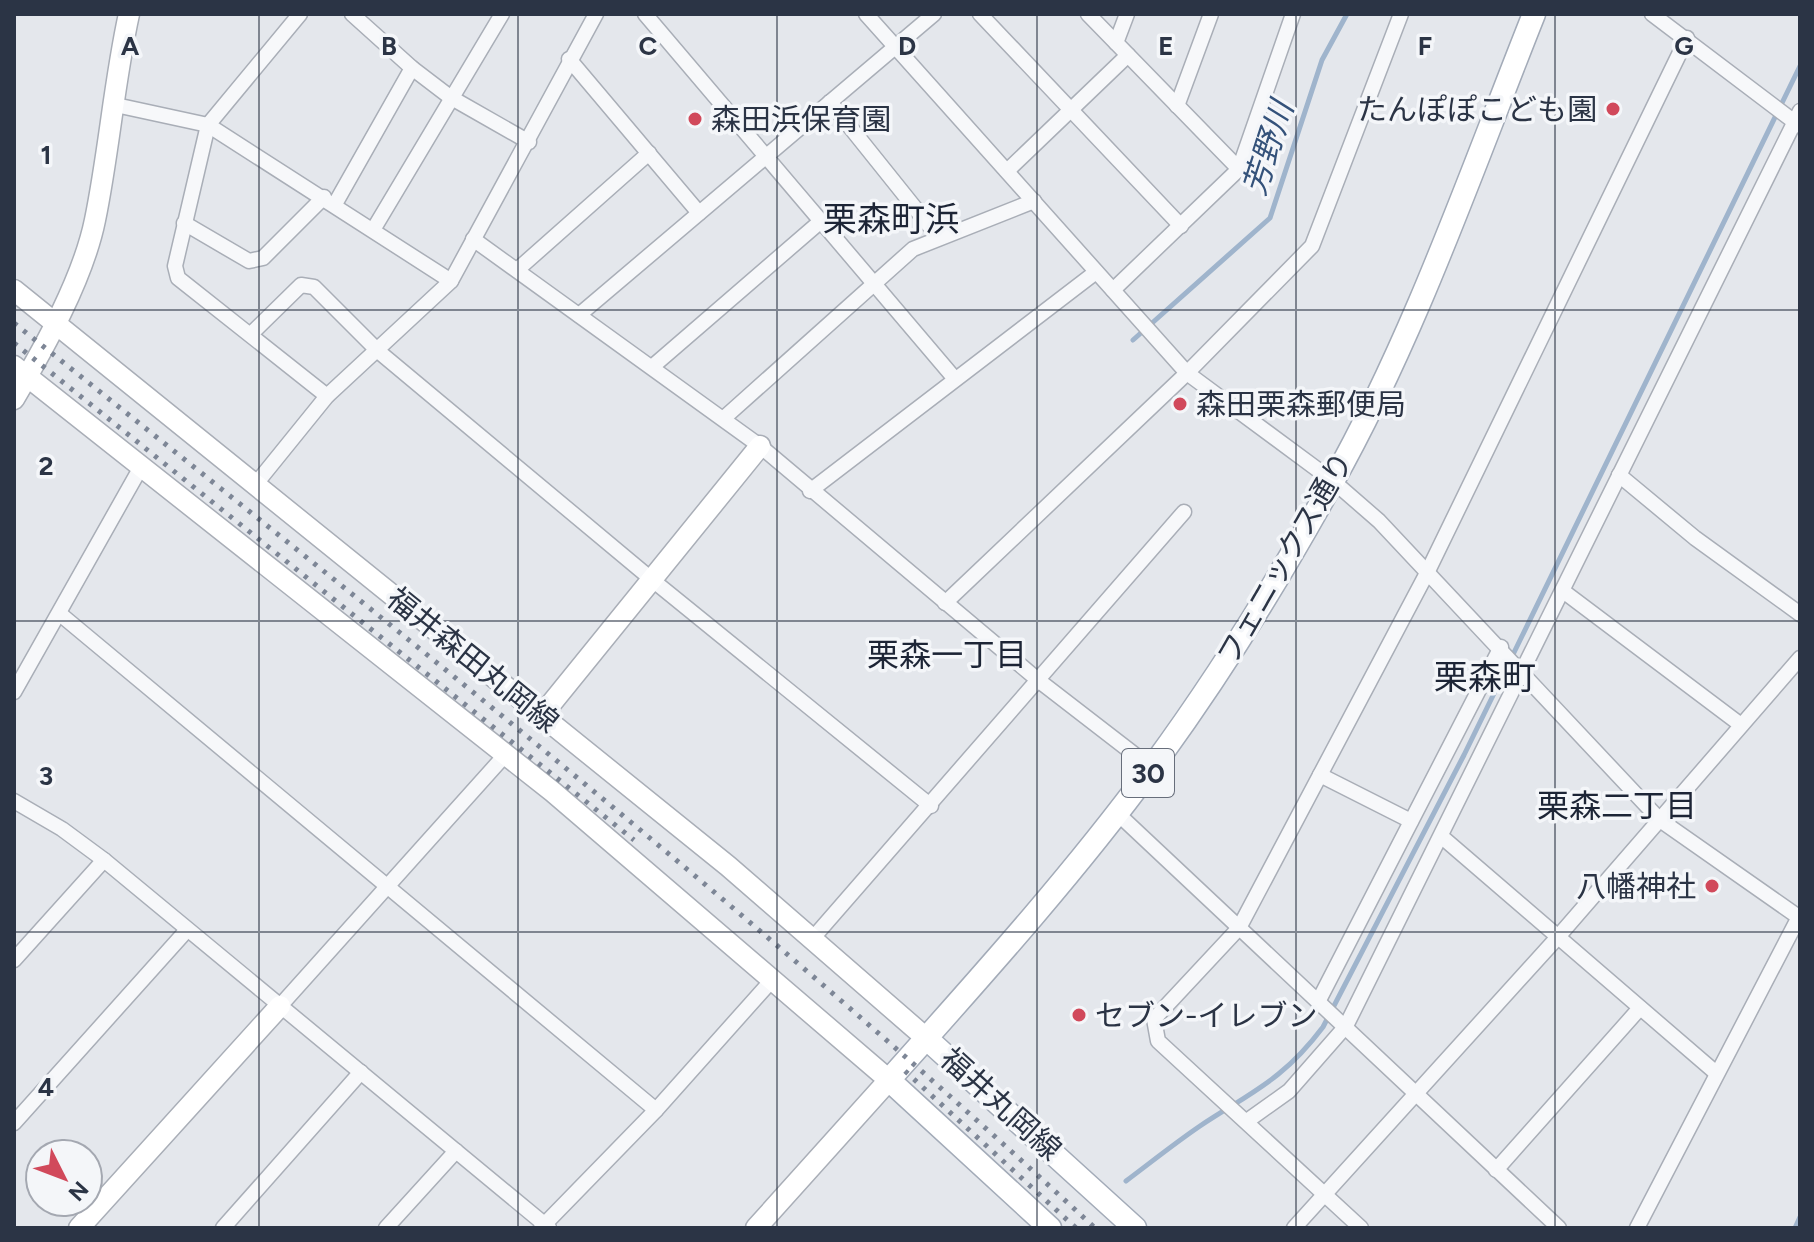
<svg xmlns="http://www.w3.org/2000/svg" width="1814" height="1242" font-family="Figtree,'Noto Sans JP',sans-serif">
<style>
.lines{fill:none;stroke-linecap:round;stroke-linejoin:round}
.stream{stroke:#9fb4cc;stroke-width:5}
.street-casing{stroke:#a9aeb7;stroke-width:17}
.secondary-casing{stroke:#a9aeb7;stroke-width:23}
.primary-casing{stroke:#a3abb8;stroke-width:25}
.street{stroke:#f7f8fa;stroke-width:14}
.secondary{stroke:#fff;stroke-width:20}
.primary{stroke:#fff;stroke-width:22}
.rail{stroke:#7d8696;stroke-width:5;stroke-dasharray:4 8;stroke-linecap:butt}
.grid{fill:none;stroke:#2b3445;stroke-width:2;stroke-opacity:0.55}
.poi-dot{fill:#d1495b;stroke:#f4f6f9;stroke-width:3}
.labels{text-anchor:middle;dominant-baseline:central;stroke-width:7;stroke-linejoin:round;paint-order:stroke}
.shield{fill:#f4f6f9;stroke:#676e7b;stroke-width:2}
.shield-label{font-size:28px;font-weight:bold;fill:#2b3445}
.poi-label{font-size:30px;fill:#2b3445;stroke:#f4f6f9;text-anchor:start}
.street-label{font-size:30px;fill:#2b3445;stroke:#f4f6f9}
.water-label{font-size:32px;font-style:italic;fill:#34527a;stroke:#f4f6f9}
.neighbourhood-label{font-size:32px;fill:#1d2536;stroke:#f4f6f9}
.quarter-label{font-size:34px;fill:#1d2536;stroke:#f4f6f9}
.grid-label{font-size:26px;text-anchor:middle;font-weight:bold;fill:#2b3445;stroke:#f4f6f9;stroke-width:7;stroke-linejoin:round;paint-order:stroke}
</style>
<rect width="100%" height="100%" fill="#e4e7ec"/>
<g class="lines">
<g class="stream">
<path d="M 1133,340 L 1270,218 L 1322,60 L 1347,14"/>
<path d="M 1126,1181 C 1150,1163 1175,1143 1200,1126 C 1253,1091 1283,1080 1323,1027 L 1464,755 L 1800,66"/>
<path d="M 1795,1228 L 1800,1217"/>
</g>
<g class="street-casing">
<g id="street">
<path d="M 300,14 L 208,125 L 175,266 L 178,278 L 327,396"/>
<path d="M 352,14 L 412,68 L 450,97 L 529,142"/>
<path d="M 645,14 L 955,379"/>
<path d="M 866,14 L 1187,373 L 1333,481 L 1379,521 L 1660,820 L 1800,918"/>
<path d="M 980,14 L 1181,226"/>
<path d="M 1088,14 L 1239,169"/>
<path d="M 1652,14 L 1800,126"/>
<path d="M 1116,43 L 1127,14"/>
<path d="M 569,59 L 699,213"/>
<path d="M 830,102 L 939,238"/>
<path d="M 111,104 L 208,125 L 451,281"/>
<path d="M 1177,106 L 1211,14"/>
<path d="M 1007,171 L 1128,55"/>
<path d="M 335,204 L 412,68"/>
<path d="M 184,223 L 249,261 L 263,258 L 324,197"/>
<path d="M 373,230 L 502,14"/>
<path d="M 473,239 L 760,446 L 1038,680 L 1152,768"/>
<path d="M 517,270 L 649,153"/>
<path d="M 1113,290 L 1239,169 L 1293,14"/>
<path d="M 579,315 L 934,14"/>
<path d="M 252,333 L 301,285 L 314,287 L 378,351 L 650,578 L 931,806"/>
<path d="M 652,367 L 821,221"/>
<path d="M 724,418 L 913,249 L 1034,201"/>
<path d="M 1619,475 L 1695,538 L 1800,614"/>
<path d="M 255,485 L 327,396 L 451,281 L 596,14"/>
<path d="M 810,491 L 1096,272"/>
<path d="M 1563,591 L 1741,725"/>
<path d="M 945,603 L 1187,373 L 1312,246 L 1401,14"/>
<path d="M 60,614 L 656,1110"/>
<path d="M 14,692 L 141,467"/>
<path d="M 1320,775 L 1411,821"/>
<path d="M 14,801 L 62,829 L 104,860 L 549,1228"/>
<path d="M 1116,812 L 1559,1228"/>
<path d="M 1442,837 L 1715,1072"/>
<path d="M 813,938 L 1184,512"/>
<path d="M 14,960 L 104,860"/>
<path d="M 1319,1000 L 1501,647"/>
<path d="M 280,1006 L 506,754"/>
<path d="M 1247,1121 L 1289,1091 L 1346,1026 L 1800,111"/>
<path d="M 14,1123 L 187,930"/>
<path d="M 1496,1170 L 1640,1008"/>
<path d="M 223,1228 L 361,1072"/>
<path d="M 386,1228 L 456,1151"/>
<path d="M 541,1228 L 656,1110 L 772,980"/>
<path d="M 1294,1228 L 1557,938 L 1800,658"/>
<path d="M 1361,1228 L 1158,1041 L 1154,1019 L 1239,928 L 1427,573 L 1687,38"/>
<path d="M 1637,1228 L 1800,915"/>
</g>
</g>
<g class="secondary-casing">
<g id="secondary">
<path d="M 14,290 L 728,866 L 926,1038"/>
<path d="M 14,366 L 553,792 L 889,1080 L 756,1228"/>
<path d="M 14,399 C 44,348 83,279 95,220 C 109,152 114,82 129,14"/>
<path d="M 542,715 L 760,446"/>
<path d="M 79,1228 L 280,1006"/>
</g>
</g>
<g class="primary-casing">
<g id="primary">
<path d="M 926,1038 L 1135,1228"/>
<path d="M 1050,1228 L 889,1080 C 979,979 1072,876 1153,766 C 1219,676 1278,581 1332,483 C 1415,335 1471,172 1534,14"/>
</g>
</g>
<use href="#street" class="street"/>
<use href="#secondary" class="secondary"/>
<use href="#primary" class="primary"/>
<g class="rail">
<path d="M 14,323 C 381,617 750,908 1095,1228"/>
<path d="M 14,343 L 634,840"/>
<path d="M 905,1071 L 1076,1228"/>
</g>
</g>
<path class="grid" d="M 259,14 L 259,1228M 518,14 L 518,1228M 777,14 L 777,1228M 1037,14 L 1037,1228M 1296,14 L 1296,1228M 1555,14 L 1555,1228M 14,310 L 1800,310M 14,621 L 1800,621M 14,932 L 1800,932"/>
<g class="poi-dot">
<circle cx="1613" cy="109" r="8"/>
<circle cx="695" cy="119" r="8"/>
<circle cx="1180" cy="404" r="8"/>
<circle cx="1712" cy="886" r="8"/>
<circle cx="1079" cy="1015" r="8"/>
</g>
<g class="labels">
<rect class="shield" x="1122" y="749" width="52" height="48" rx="6"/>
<g class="shield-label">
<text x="1148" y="773">30</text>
</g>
<g class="poi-label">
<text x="1597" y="109" text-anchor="end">たんぽぽこども園</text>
<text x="711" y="119">森田浜保育園</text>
<text x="1196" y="404">森田栗森郵便局</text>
<text x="1696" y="886" text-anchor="end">八幡神社</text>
<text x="1095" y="1015">セブン-イレブン</text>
</g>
<g class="street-label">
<text transform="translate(1285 558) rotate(-60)">フェニックス通り</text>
<text transform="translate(473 660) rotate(39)">福井森田丸岡線</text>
<text transform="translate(1001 1104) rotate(42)">福井丸岡線</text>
</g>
<g class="water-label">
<text transform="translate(1268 148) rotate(-72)">芳野川</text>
</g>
<g class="neighbourhood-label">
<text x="947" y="655">栗森一丁目</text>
<text x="1617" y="806">栗森二丁目</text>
</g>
<g class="quarter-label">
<text x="891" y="219">栗森町浜</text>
<text x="1485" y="677">栗森町</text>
</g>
</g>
<g class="grid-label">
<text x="130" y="55">A</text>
<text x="389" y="55">B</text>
<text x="648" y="55">C</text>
<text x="907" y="55">D</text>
<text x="1166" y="55">E</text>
<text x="1425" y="55">F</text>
<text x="1684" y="55">G</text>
<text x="46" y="164">1</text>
<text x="46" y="475">2</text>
<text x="46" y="785">3</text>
<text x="46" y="1096">4</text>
</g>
<rect width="1814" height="1242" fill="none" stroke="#2b3445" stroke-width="32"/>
<g transform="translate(64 1178) rotate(132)"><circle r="38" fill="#f4f6f9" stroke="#a4a8b1" stroke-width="2"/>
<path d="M0-6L14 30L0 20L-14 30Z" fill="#d1495b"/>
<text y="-12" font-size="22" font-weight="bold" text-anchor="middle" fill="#2b3445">N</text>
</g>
</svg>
